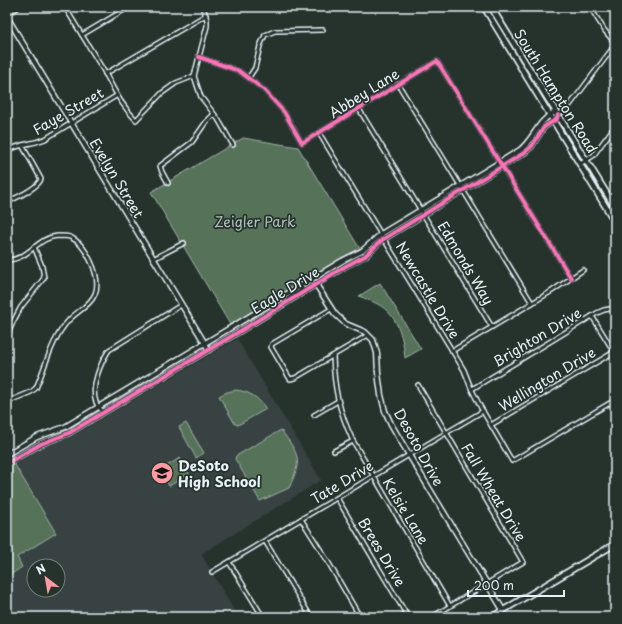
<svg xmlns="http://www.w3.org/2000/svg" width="622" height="624" font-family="'Playpen Sans',sans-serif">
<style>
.built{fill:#394342;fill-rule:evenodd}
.green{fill:#567259;stroke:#9fb2a8}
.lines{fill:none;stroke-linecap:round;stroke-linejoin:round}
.minor-casing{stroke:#e8f1f8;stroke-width:6}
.tertiary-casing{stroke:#e8f1f8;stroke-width:7}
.secondary-casing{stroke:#e8f1f8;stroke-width:8}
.primary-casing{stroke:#e8f1f8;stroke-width:8}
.minor{stroke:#26332d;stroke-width:3}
.tertiary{stroke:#26332d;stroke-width:4}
.secondary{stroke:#26332d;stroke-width:4.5}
.primary{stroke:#716f52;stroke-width:5}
.cycleway-casing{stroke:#26332d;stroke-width:6}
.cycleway{stroke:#fb73b8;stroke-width:4}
.labels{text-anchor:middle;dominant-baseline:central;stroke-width:3.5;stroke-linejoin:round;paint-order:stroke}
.street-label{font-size:14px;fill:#e8f1f8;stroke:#26332d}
.park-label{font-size:14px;fill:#aebeb8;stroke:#26332d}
.poi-label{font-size:14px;font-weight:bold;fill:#e8f1f8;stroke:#26332d;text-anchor:start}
</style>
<rect width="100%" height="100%" fill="#26332d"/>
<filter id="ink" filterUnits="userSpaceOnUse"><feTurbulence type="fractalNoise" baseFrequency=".025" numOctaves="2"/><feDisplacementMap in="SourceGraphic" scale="8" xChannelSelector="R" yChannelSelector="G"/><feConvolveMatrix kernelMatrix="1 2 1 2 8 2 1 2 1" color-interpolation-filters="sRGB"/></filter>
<g filter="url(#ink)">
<path class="built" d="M 237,339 L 321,480 L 201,554 L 238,617 L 7,617 L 7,466 L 38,449 L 76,434 ZM 34,566 L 58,566 L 58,590 L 34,590 Z"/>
<g class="green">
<path d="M 243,138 L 298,147 L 360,249 L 231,326 L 151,192 Z"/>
<path d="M 380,283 L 421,349 L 405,358 C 403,339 399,318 381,306 C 375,302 366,299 359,296 Z"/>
<path d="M 236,390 C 250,392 258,397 266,409 L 238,425 L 235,424 L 219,396 L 227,392 Z"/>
<path d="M 186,423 L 204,453 L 196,458 L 179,427 Z"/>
<path d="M 281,430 C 299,455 303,458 289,488 L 260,501 L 235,459 L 236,456 Z"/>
<path d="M 180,458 L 189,474 L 169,486 L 160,470 Z"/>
<path d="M 13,462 L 56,533 L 17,557 L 22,567 L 7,577 L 7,466 Z"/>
</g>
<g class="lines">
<g class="minor-casing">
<g id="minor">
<path d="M 65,7 C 78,29 92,51 105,73 C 115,91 121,105 136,120 L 162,93 L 176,83 L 194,76"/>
<path d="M 203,7 L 207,20 L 207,26 L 194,76 L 201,97 L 218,119 L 233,145"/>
<path d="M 590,7 L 605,31 L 615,43"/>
<path d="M 82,35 L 129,7"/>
<path d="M 199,57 L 239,71 L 264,90 L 284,112 L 302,143 L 437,61 L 571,278"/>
<path d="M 105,74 L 206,15"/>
<path d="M 249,77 L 255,68 L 260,46 L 265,35 L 275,31 L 323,30"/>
<path d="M 398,84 L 532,303"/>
<path d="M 359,109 L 492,327"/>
<path d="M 558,115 L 565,110 L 570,105 L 615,45"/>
<path d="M 319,133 L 464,370 L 471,388 L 481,408 L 512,461 L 615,400"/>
<path d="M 7,151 C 18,144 33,144 45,139 L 116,96"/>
<path d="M 580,164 L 593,156 L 615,126"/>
<path d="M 168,183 L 162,172 L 160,166 L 192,142 L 206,122 L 214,114"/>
<path d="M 7,202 C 16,198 38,188 41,179 L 22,145"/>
<path d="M 153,259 L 184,243"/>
<path d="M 7,260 C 29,260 37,237 58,236 C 61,236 67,236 70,237 C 86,244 102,277 95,294 C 90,306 77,311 69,320 C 52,338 46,365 36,388 L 31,392 L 7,402"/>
<path d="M 331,309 L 272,344 L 271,347 L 290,379 L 295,378 L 368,335"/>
<path d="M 592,316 L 614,352"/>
<path d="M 7,336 L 13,322 L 21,307 L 44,278 L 42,266 L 34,247"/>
<path d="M 452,351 L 552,291 L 583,270"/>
<path d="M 333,356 C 334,389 339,411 353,441 L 450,606"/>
<path d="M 418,385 L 523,562 L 432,617"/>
<path d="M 472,389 L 597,313 L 604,310 L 615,308"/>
<path d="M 103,412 C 101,409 97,406 96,402 C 90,387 101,362 109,350 L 181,305"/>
<path d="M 314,415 L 338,401"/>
<path d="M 491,425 L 614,352"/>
<path d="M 334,451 L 353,441"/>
<path d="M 7,457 L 9,461"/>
<path d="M 337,498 L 408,617"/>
<path d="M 301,519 L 327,560 L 360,617"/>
<path d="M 265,541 L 311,617"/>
<path d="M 229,562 L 263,617"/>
<path d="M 212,572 L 483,411"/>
</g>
</g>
<g class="tertiary-casing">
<g id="tertiary">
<path d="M 7,17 L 209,350"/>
<path d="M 315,283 L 335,314 L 346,324 L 365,332 L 373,340 L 377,353 L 378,373 L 381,395 L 385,411 L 391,424 L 409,455 L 503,610"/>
<path d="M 288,299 L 302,290 L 301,286"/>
<path d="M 7,454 L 37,437 L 65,427 L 342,261 L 362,251 L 381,234 L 520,150 C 534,139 537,122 553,113 L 558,115 L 557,119 L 544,127 L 532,146 L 524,153 L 382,240 L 365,256 L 344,267 L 237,333 L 69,433 L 41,444 L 7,463"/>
</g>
</g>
<g class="secondary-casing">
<g id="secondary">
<path d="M 484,7 L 615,222"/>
<path d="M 491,7 L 615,207"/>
<path d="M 492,617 L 615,544"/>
</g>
</g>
<g class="primary-casing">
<path id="primary" d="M 7,13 L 17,7"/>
</g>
<use href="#minor" class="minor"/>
<use href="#tertiary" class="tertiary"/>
<use href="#secondary" class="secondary"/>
<use href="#primary" class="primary"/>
<g class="cycleway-casing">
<g id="cycleway">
<path d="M 199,57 L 239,71 L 264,90 L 284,112 L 302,143 L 437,61 L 571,278"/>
<path d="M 7,463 L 41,444 L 69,433 L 237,333 L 344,267 L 365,256 L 382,240 L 524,153 L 532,146 L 544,127 L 557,119 L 558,115"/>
</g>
</g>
<use href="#cycleway" class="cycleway"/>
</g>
</g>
<defs>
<g id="school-disc" transform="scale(1.15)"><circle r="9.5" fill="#ff9aa2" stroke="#26332d"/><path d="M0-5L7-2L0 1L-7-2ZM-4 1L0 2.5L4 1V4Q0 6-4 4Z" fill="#111"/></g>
</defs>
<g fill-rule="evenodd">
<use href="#school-disc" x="162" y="473"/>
</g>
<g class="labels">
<g class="street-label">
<text transform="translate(556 91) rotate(58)">South Hampton Road</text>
<text transform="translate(364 93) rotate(-32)">Abbey Lane</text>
<text transform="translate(68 111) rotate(-30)">Faye Street</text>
<text transform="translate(117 178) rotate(59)">Evelyn Street</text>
<text transform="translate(466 263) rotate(59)">Edmonds Way</text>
<text transform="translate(285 290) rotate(-31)">Eagle Drive</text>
<text transform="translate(428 290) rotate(59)">Newcastle Drive</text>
<text transform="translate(537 337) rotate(-31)">Brighton Drive</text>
<text transform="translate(547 379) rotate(-31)">Wellington Drive</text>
<text transform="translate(419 447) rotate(61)">Desoto Drive</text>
<text transform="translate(342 482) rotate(-31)">Tate Drive</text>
<text transform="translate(494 492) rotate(59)">Fall Wheat Drive</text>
<text transform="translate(406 511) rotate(59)">Kelsie Lane</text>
<text transform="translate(382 552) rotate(59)">Brees Drive</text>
</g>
<g class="park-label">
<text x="255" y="221">Zeigler Park</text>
</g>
<g class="poi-label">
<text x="178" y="465">DeSoto<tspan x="178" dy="16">High School</tspan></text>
</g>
</g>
<rect width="622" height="624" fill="none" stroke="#26332d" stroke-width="24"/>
<rect x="12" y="12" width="598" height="600" fill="none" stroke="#e8f1f8" stroke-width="1.5" filter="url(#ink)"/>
<g transform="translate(46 578) rotate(329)"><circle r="19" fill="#26332d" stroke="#747f7e"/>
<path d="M0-3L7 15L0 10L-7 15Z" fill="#ff9aa2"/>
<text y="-6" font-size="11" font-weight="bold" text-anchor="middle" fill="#e8f1f8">N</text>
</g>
<path d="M468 590v6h96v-6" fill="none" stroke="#e8f1f8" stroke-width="2"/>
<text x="474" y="590" font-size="12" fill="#e8f1f8" stroke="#26332d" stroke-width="3" paint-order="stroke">200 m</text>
</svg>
